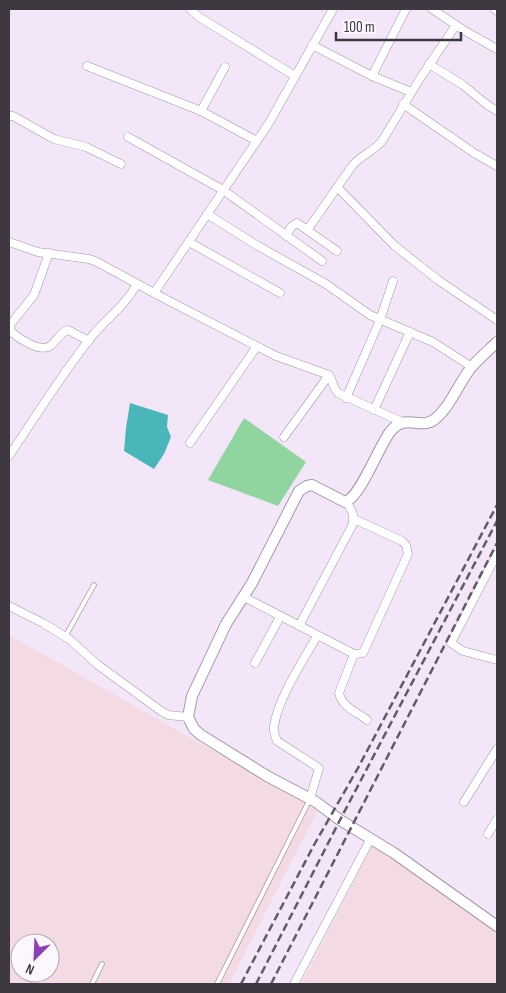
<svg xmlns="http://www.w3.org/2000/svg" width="506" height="993" font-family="'Sofia Sans Condensed',sans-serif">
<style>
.industrial{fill:#f3dae3;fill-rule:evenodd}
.green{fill:#90d49f}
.water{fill:#49b7ba}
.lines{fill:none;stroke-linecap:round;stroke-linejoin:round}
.service-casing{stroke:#a397a8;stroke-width:5.5}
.minor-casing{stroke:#a397a8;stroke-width:9}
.tertiary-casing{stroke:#a397a8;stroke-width:12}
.service{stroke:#fff;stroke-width:4}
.minor{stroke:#fff;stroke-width:8}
.tertiary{stroke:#fff;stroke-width:10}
.rail{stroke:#625b65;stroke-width:2.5;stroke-dasharray:8 4;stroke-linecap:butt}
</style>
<rect width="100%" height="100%" fill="#f3e6f9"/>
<g class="industrial">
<path d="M 9,635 L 318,810 L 229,984 L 9,984 ZM 20,943 L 50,943 L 50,973 L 20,973 Z"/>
<path d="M 373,845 L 467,913 L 497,933 L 497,984 L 301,984 Z"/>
</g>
<path class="green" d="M 244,418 L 306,462 L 278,506 L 208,480 Z"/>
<path class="water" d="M 130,403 L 168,415 L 167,427 L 171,437 L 164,454 L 154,469 L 124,451 L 126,428 Z"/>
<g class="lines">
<g class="service-casing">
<g id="service">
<path d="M 65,637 L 94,585"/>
<path d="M 92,984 L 102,964"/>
<path d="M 217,984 L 310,799"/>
</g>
</g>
<g class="minor-casing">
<g id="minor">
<path d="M 190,9 L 199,17 L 295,76"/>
<path d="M 432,9 L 465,31 L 497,49"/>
<path d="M 494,9 L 497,11"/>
<path d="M 312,45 L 372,76 L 411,92"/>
<path d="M 429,64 L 463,85 L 486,104 L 497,111"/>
<path d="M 87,66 L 201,111 L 257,141"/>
<path d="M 372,76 L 406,9"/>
<path d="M 403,104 L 474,153 L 497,166"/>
<path d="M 201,111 L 225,67"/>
<path d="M 9,116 L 13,116 L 54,139 L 86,147 L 121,164"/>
<path d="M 128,137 L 223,190 L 322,261"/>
<path d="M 337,187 L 395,246 L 438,280 L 497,320"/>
<path d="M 207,214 L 258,246 L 326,284 L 370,315 L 433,342 L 472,367"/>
<path d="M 308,229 L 352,166 C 360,156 374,151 382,141 L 419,80 L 456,25"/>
<path d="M 286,236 L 291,227 L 297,223 L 337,251"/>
<path d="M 9,242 L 38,252 L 89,259 L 97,262 L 169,301 L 276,356 L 329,375 C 333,381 333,388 338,393 L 402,422"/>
<path d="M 189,242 L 280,293"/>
<path d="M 49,253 L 34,295 L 10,325 L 10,331 C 18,338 40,353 50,346 C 57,341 60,332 68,330 L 89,341"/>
<path d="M 154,293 L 269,123 L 333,9"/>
<path d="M 346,398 L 380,320 L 393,281"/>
<path d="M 374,410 L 410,332"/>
<path d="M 284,437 L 329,375"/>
<path d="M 190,443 L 257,346"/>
<path d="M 9,456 C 36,416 62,374 92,336 C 107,318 126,305 137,284"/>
<path d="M 497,554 L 451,643 L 463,651 L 497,660"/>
<path d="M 244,597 L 354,654 L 363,653 L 408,554 L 406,545 L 402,541 L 354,519"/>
<path d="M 9,606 L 43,623 L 69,639 L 98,665 L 161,711 L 168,715 L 188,717"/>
<path d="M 299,626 L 353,524 L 353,514 L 347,502"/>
<path d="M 354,654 L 339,693 C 342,707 357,712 367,720"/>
<path d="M 255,663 L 280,617"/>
<path d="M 310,799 L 319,768 L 277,741 C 275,736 273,731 274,726 C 278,698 303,661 317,636"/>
<path d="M 464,802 L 497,749"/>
<path d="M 488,834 L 497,819"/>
<path d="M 294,984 L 371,838"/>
</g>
</g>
<g class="tertiary-casing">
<path id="tertiary" d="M 497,342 C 488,351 478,359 470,369 C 458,385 450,407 435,419 C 420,431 405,412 390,432 C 379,446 360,498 345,502 L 312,485 L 307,486 L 299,491 L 252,583 L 226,624 L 192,696 L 188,717 L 194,729 L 201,735 L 267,776 L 316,802 L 340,820 L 394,853 L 497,926"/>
</g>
<use href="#service" class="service"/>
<use href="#minor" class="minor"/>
<use href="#tertiary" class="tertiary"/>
<g class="rail">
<path d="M 241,984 L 314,845 L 358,768 L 497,505"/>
<path d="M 256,984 L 340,820 L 497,521"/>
<path d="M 271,984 L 497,543"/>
</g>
</g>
<rect width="506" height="993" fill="none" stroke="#3e3840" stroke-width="20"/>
<g transform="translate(35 958) rotate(204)"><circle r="24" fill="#fcf7fe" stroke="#b0abb2"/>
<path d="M0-4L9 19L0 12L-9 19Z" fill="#8b42b5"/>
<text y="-8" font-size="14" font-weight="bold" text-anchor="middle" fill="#3e3840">N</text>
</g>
<path d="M336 32v8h125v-8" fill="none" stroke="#3e3840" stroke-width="2.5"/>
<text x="344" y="32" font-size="15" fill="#3e3840" stroke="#fcf7fe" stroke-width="4" paint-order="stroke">100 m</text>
</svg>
